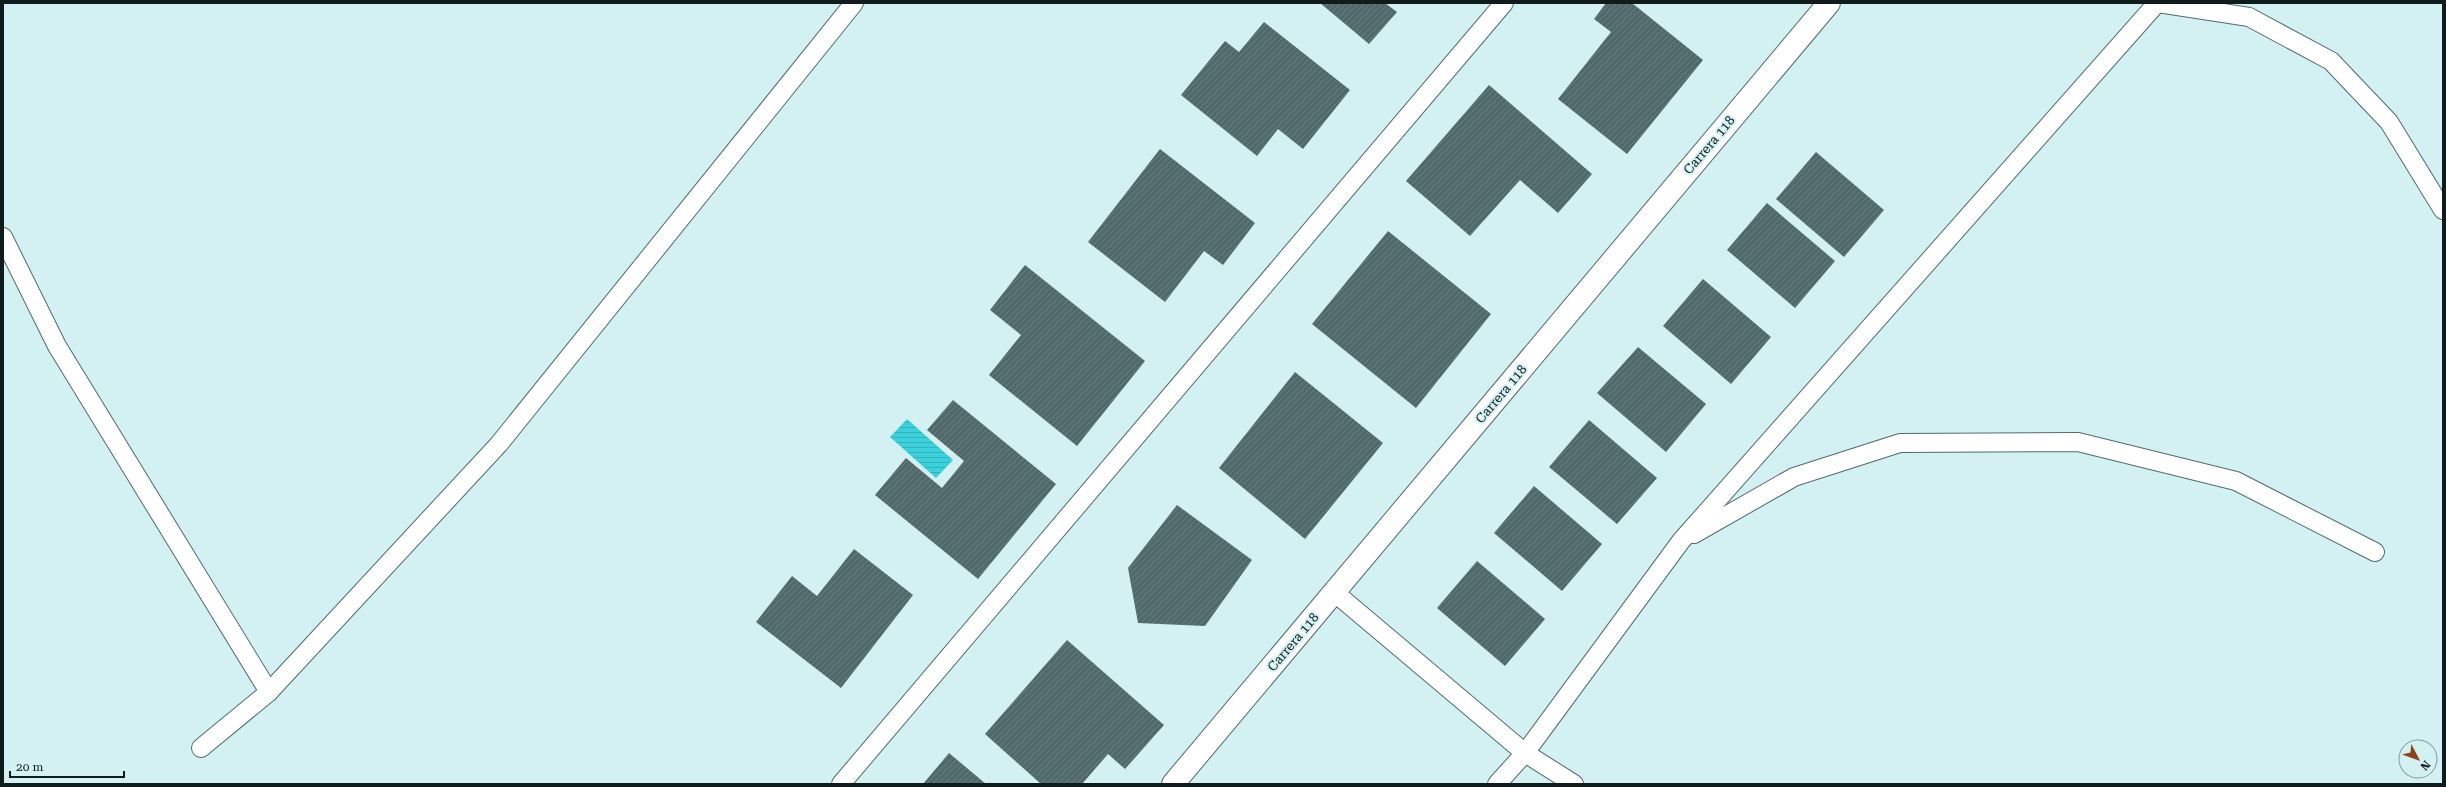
<svg xmlns="http://www.w3.org/2000/svg" width="2446" height="787" font-family="'Roboto Serif',serif">
<style>
.water{fill:url(#water-rules)}
.building{fill:url(#building-hatch)}
.lines{fill:none;stroke-linecap:round;stroke-linejoin:round}
.service-casing{stroke:#526c6e;stroke-width:20}
.minor-casing{stroke:#526c6e;stroke-width:24}
.service{stroke:#fff;stroke-width:18}
.minor{stroke:#fff;stroke-width:22}
.labels{text-anchor:middle;dominant-baseline:central;stroke-width:4;stroke-linejoin:round;paint-order:stroke}
.street-label{font-size:13px;fill:#101b1b;stroke:#d3f0f2}
</style>
<defs>
<pattern id="water-rules" width="6" height="5" patternUnits="userSpaceOnUse"><rect width="6" height="5" fill="#3bd1dc"/><path d="M0 2.5h6" fill="none" stroke="#33b3bc"/></pattern>
<pattern id="building-hatch" width="6" height="6" patternUnits="userSpaceOnUse"><rect width="6" height="6" fill="#50696b"/><path d="M-1 1l2-2M0 6l6-6M5 7l2-2" fill="none" stroke="#6a7e7f"/></pattern>
</defs>
<rect width="100%" height="100%" fill="#d3f0f2"/>
<path class="water" d="M 907,419 L 953,460 L 936,478 L 890,437 Z"/>
<g class="building">
<path d="M 1320,3 L 1385,3 L 1397,12 L 1369,44 Z"/>
<path d="M 1606,3 L 1632,3 L 1703,60 L 1627,154 L 1558,99 L 1611,32 L 1594,19 Z"/>
<path d="M 1264,22 L 1350,90 L 1303,149 L 1278,129 L 1257,156 L 1181,95 L 1225,41 L 1239,52 Z"/>
<path d="M 1489,85 L 1592,174 L 1558,213 L 1520,180 L 1470,236 L 1406,181 Z"/>
<path d="M 1160,149 L 1255,223 L 1223,265 L 1204,251 L 1165,302 L 1088,242 Z"/>
<path d="M 1816,152 L 1884,210 L 1844,257 L 1776,199 Z"/>
<path d="M 1767,203 L 1835,261 L 1795,308 L 1727,250 Z"/>
<path d="M 1388,231 L 1491,314 L 1416,408 L 1312,324 Z"/>
<path d="M 1025,265 L 1145,361 L 1077,446 L 989,375 L 1021,335 L 990,310 Z"/>
<path d="M 1703,279 L 1771,337 L 1731,384 L 1663,326 Z"/>
<path d="M 1638,347 L 1706,404 L 1666,452 L 1597,393 Z"/>
<path d="M 1295,372 L 1383,443 L 1305,539 L 1219,468 Z"/>
<path d="M 953,400 L 1056,484 L 978,579 L 875,495 L 906,458 L 942,488 L 964,461 L 927,430 Z"/>
<path d="M 1589,420 L 1657,478 L 1617,524 L 1549,467 Z"/>
<path d="M 1534,486 L 1602,544 L 1562,591 L 1494,533 Z"/>
<path d="M 1177,505 L 1252,560 L 1205,626 L 1138,623 L 1128,568 Z"/>
<path d="M 854,549 L 913,595 L 841,688 L 756,622 L 792,576 L 817,596 Z"/>
<path d="M 1477,561 L 1545,619 L 1505,666 L 1437,608 Z"/>
<path d="M 1067,640 L 1164,725 L 1125,769 L 1108,754 L 1082,784 L 1041,784 L 985,734 Z"/>
<path d="M 949,753 L 986,784 L 923,784 Z"/>
</g>
<g class="lines">
<g class="service-casing">
<g id="service">
<path d="M 2158,3 L 2249,17 L 2331,61 L 2389,122 L 2443,210"/>
<path d="M 3,237 L 57,346 L 269,692"/>
<path d="M 1694,534 L 1794,477 L 1900,443 L 2078,442 L 2236,481 L 2375,552"/>
<path d="M 1334,592 L 1525,753 L 1574,784"/>
<path d="M 201,748 L 269,692 L 499,444 L 854,3"/>
<path d="M 841,784 L 1504,3"/>
<path d="M 1497,784 L 1525,753 L 1681,541 L 2157,3"/>
</g>
</g>
<g class="minor-casing">
<path id="minor" d="M 1173,784 L 1829,3"/>
</g>
<use href="#service" class="service"/>
<use href="#minor" class="minor"/>
</g>
<g class="labels">
<g class="street-label">
<text transform="translate(1709 145) rotate(-50)">Carrera 118</text>
<text transform="translate(1501 394) rotate(-50)">Carrera 118</text>
<text transform="translate(1293 642) rotate(-50)">Carrera 118</text>
</g>
</g>
<rect width="2446" height="787" fill="none" stroke="#101b1b" stroke-width="8"/>
<g transform="translate(2418 759) rotate(131)"><circle r="19" fill="#d3f0f2" stroke="#859b9c"/>
<path d="M0-3L7 15L0 10L-7 15Z" fill="#8a431e"/>
<text y="-6" font-size="11" font-weight="bold" text-anchor="middle" fill="#101b1b">N</text>
</g>
<path d="M10 771v6h114v-6" fill="none" stroke="#101b1b" stroke-width="2"/>
<text x="16" y="771" font-size="12" fill="#101b1b" stroke="#d3f0f2" stroke-width="3" paint-order="stroke">20 m</text>
</svg>
